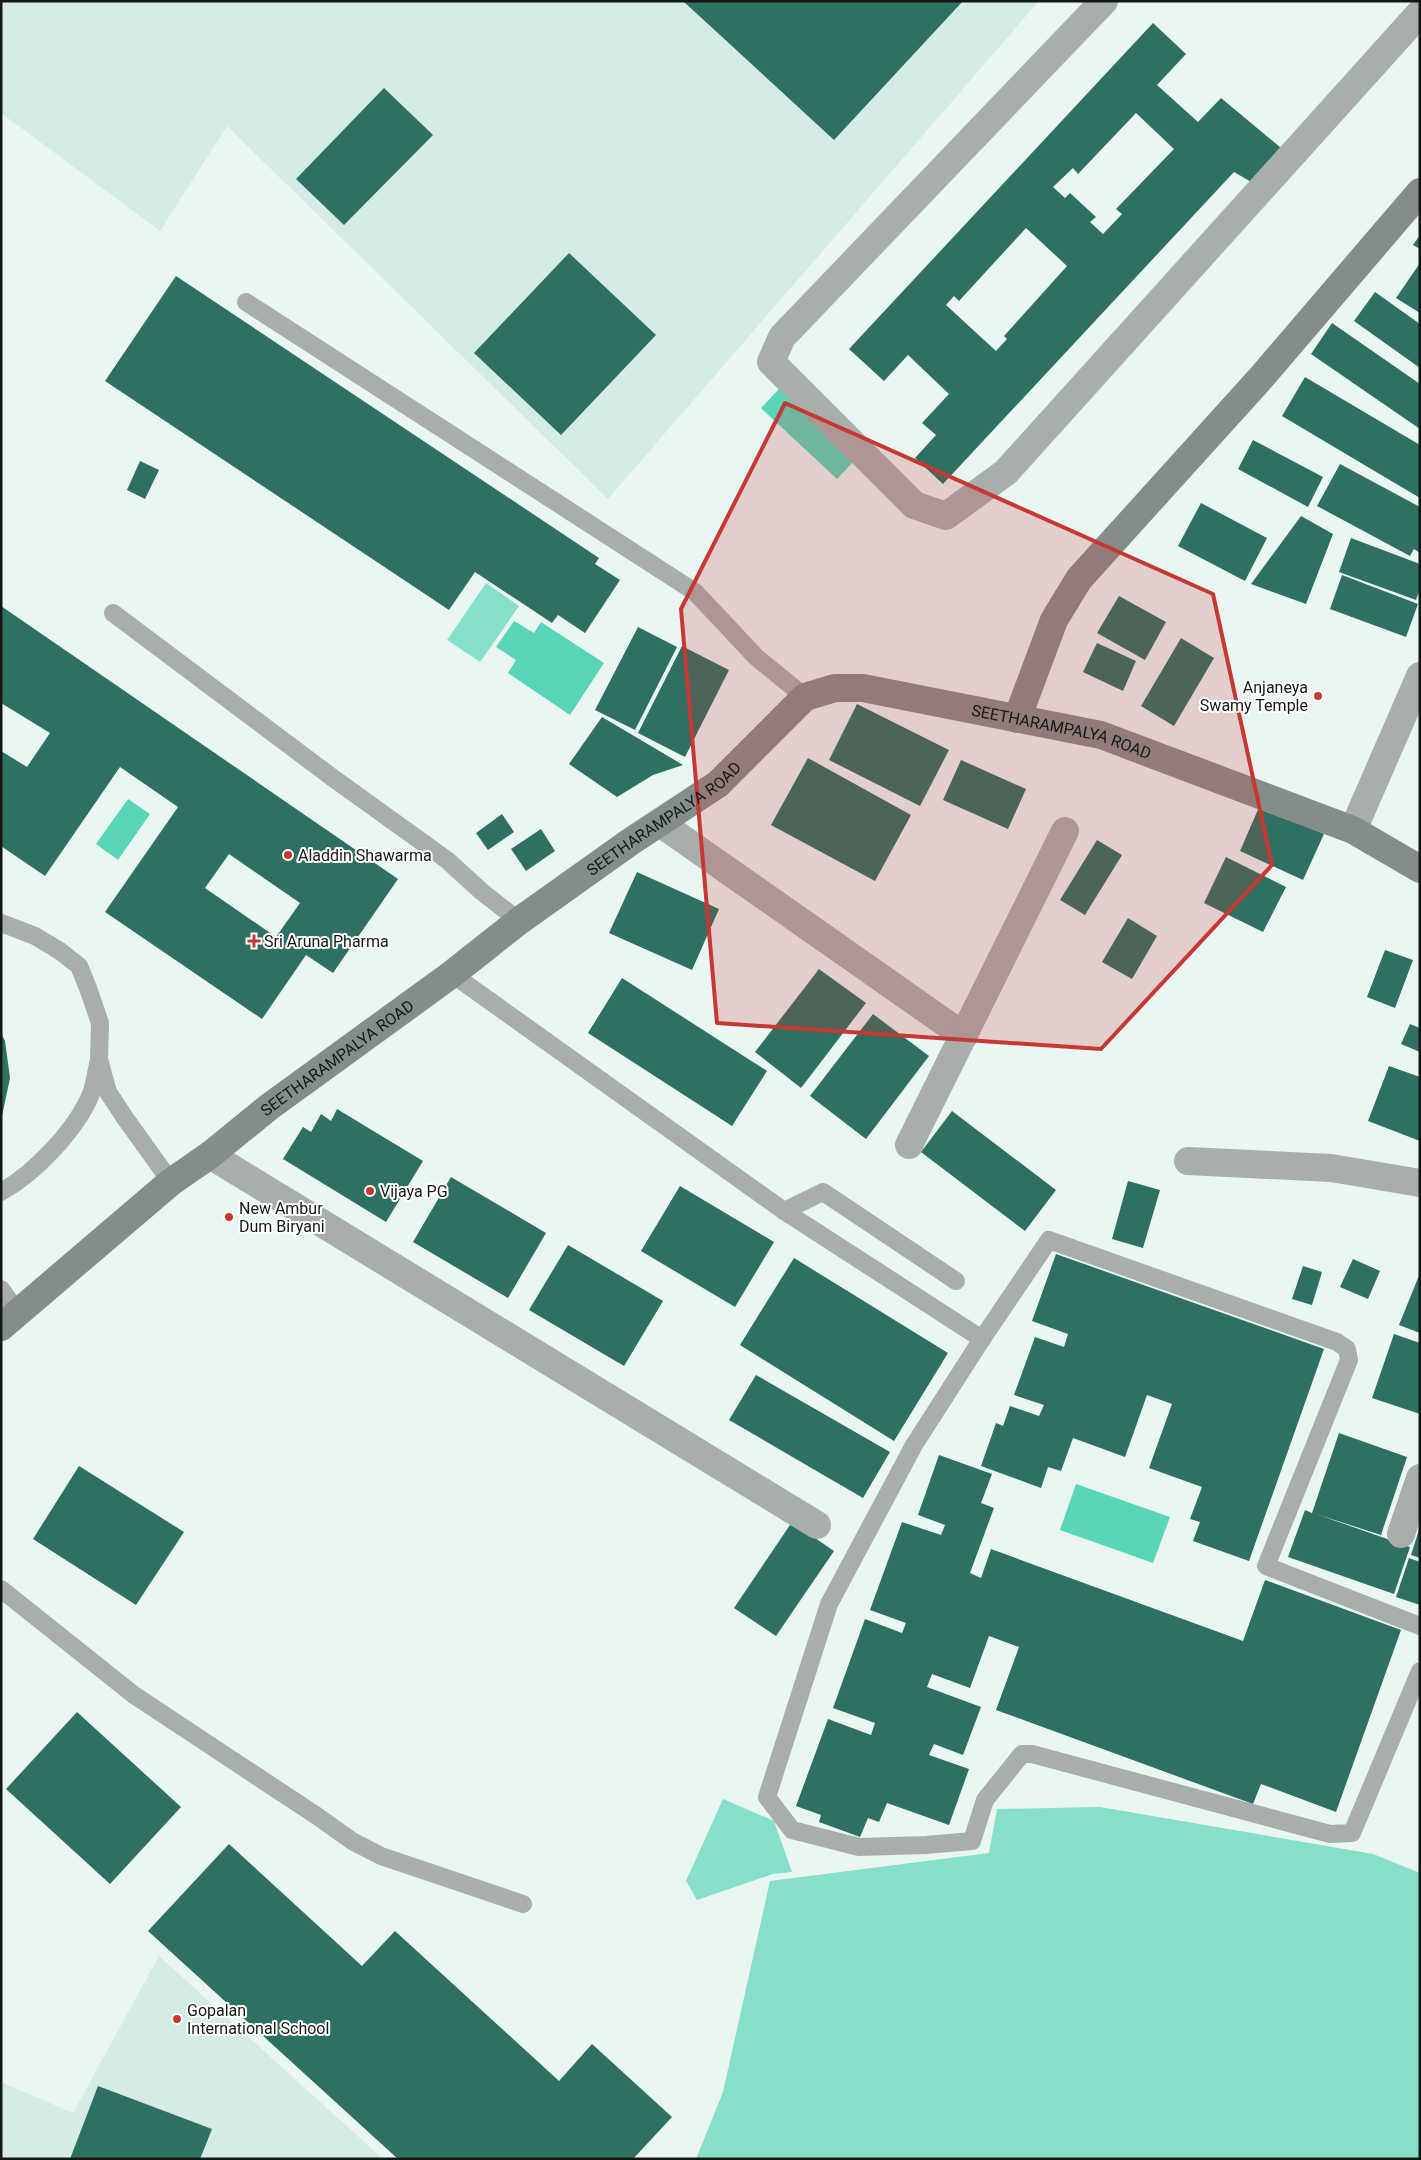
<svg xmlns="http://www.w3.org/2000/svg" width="1421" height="2160" font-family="Roboto,sans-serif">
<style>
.built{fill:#d5ebe5}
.green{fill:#87dec9}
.water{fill:#59d5b9}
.building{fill:#2f7062;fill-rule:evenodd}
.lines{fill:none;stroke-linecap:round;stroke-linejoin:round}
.lane{stroke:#a8aeac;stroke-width:18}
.street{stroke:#a8aeac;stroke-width:28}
.secondary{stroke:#858d8a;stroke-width:28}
.marked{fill:#c73835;fill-opacity:0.2;stroke:#c73835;stroke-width:4;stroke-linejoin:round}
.poi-dot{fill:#c73835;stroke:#fff;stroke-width:2}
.labels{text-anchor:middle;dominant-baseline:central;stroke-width:4;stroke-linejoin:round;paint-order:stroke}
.poi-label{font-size:16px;fill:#131816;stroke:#fff;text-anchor:start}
.street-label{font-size:16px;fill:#131816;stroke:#fff}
</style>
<rect width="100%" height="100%" fill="#e9f6f2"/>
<g class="built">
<path d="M 1,1 L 1039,1 L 608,499 L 227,126 L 160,231 L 1,113 Z"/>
<path d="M 159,1956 L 383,2159 L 1,2159 L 1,2082 L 73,2113 Z"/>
</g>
<g class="green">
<path d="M 486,583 L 519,606 L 480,662 L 447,640 Z"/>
<path d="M 723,1799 L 774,1821 L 792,1872 L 773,1874 L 697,1900 L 686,1881 Z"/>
<path d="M 1100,1807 L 1373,1854 L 1420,1873 L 1420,2159 L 696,2159 L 723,2092 L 770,1881 L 989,1853 L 997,1809 Z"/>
</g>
<g class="water">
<path d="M 796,371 L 871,443 L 837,479 L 761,408 Z"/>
<path d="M 514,621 L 534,633 L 541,622 L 604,663 L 570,715 L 508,673 L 516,660 L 496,647 Z"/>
<path d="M 128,799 L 150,814 L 118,860 L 96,844 Z"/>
<path d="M 1076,1484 L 1170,1517 L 1153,1563 L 1060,1530 Z"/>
</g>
<g class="building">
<path d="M 683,1 L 963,1 L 834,140 Z"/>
<path d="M 1153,23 L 1186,54 L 1157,85 L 1198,122 L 1221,98 L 1281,148 L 1253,183 L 1234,172 L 943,484 L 915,458 L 936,435 L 922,423 L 949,394 L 908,355 L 884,381 L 849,349 ZM 1136,113 L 1174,149 L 1116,209 L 1122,214 L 1103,234 L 1090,222 L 1096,217 L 1070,193 L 1065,198 L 1053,187 L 1073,168 L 1078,174 ZM 1026,228 L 1067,266 L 1004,336 L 1007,339 L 996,351 L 946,305 L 954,296 L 959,301 Z"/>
<path d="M 384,88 L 433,135 L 344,225 L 296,179 Z"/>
<path d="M 1420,235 L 1420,249 L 1413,245 Z"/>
<path d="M 569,253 L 656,335 L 561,435 L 474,353 Z"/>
<path d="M 1420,263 L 1420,313 L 1396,298 Z"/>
<path d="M 176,276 L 599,558 L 595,564 L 620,580 L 585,633 L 558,615 L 552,623 L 475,572 L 449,610 L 105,381 Z"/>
<path d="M 1375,292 L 1420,324 L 1420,368 L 1354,321 Z"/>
<path d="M 1332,323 L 1420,384 L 1420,429 L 1311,354 Z"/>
<path d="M 1305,377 L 1420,445 L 1420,498 L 1282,416 Z"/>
<path d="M 1253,440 L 1323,477 L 1308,507 L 1238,469 Z"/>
<path d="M 140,461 L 159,470 L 145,499 L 127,490 Z"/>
<path d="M 1340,464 L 1420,507 L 1420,553 L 1414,549 L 1410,556 L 1317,506 Z"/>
<path d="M 1201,503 L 1267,538 L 1245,581 L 1178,546 Z"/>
<path d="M 1301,516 L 1333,534 L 1306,604 L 1251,584 Z"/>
<path d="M 1351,538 L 1420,564 L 1420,589 L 1416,600 L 1339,572 Z"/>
<path d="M 1342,575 L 1418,604 L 1406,637 L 1330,609 Z"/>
<path d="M 1119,596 L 1166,622 L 1145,660 L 1097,633 Z"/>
<path d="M 1,606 L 398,879 L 333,973 L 306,955 L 262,1019 L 105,912 L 178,807 L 120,767 L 45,876 L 1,846 L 1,751 L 27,767 L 50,733 L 1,703 ZM 229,854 L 300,903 L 276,937 L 205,888 Z"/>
<path d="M 638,627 L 677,647 L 635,730 L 595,710 Z"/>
<path d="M 1181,638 L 1214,658 L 1174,726 L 1141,706 Z"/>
<path d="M 1097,643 L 1136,661 L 1123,691 L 1083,672 Z"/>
<path d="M 682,646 L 729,670 L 685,757 L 638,733 Z"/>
<path d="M 857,704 L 949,750 L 920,806 L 829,760 Z"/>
<path d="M 602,717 L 683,765 L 653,775 L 617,797 L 569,764 Z"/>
<path d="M 808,758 L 911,815 L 875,881 L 771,825 Z"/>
<path d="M 961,760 L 1026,789 L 1008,829 L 943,800 Z"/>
<path d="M 1260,805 L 1324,834 L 1303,880 L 1240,851 Z"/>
<path d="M 502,814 L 514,832 L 488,850 L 476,833 Z"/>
<path d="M 541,829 L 555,851 L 526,871 L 511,849 Z"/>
<path d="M 1097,840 L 1122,855 L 1085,915 L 1060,900 Z"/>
<path d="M 1226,857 L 1286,887 L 1263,932 L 1204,903 Z"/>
<path d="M 637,872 L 719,909 L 692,970 L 609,933 Z"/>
<path d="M 1128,918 L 1157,936 L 1132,979 L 1102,962 Z"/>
<path d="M 1385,950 L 1413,960 L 1395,1008 L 1367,997 Z"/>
<path d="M 819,969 L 866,1003 L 801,1088 L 755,1052 Z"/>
<path d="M 622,978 L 767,1071 L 732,1126 L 588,1033 Z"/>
<path d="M 873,1014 L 929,1056 L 866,1139 L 810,1096 Z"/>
<path d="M 1410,1024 L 1420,1028 L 1420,1052 L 1401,1044 Z"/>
<path d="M 1,1033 L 5,1041 L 10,1078 L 2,1116 Z"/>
<path d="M 1389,1066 L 1420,1077 L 1420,1141 L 1368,1121 Z"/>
<path d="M 337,1109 L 423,1161 L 386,1222 L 283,1159 L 303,1127 L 311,1132 L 321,1114 L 331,1121 Z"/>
<path d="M 952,1111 L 1056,1190 L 1025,1231 L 921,1152 Z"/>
<path d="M 451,1177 L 546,1233 L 508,1298 L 413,1242 Z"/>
<path d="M 1128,1181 L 1160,1190 L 1143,1248 L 1112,1239 Z"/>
<path d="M 680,1186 L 774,1242 L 735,1307 L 641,1251 Z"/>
<path d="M 568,1245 L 663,1301 L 624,1366 L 529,1310 Z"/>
<path d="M 1056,1254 L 1324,1349 L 1249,1561 L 1193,1541 L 1200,1522 L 1190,1519 L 1202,1487 L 1149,1468 L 1172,1404 L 1147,1395 L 1125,1457 L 1073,1438 L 1061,1471 L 1048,1467 L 1041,1488 L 981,1466 L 996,1423 L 1003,1426 L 1010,1406 L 1039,1416 L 1044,1405 L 1014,1395 L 1035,1337 L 1064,1347 L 1068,1334 L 1032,1321 Z"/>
<path d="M 794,1258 L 948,1353 L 894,1441 L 740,1345 Z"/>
<path d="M 1353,1259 L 1380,1271 L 1368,1299 L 1340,1287 Z"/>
<path d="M 1303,1266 L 1322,1272 L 1312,1305 L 1292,1299 Z"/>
<path d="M 1420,1273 L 1420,1333 L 1399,1325 Z"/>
<path d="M 1394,1334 L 1420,1343 L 1420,1414 L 1372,1398 Z"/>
<path d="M 756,1375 L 890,1452 L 863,1498 L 729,1420 Z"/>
<path d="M 1339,1433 L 1407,1457 L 1381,1535 L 1316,1514 L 1410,1547 L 1394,1594 L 1288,1557 L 1305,1510 L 1312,1513 Z"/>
<path d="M 939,1455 L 992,1474 L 981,1503 L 994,1508 L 970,1573 L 981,1578 L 991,1549 L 1243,1641 L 1265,1580 L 1401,1630 L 1336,1812 L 1261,1784 L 1253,1804 L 996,1710 L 1019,1647 L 989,1636 L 970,1688 L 932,1674 L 927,1687 L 981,1707 L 963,1755 L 934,1744 L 929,1755 L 969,1769 L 949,1825 L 887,1803 L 879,1822 L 868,1818 L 860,1837 L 819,1822 L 821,1815 L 796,1806 L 828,1719 L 871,1735 L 875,1723 L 833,1708 L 865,1619 L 902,1633 L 906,1623 L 870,1610 L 902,1522 L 941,1535 L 945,1525 L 918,1515 Z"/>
<path d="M 79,1466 L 184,1532 L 136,1605 L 33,1539 Z"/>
<path d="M 792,1522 L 834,1551 L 776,1636 L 734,1608 Z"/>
<path d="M 1419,1530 L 1420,1530 L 1420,1558 L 1411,1555 Z"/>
<path d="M 1409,1558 L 1420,1562 L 1420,1605 L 1396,1597 Z"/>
<path d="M 77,1712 L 181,1807 L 110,1884 L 6,1789 Z"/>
<path d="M 229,1844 L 362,1966 L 395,1931 L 559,2081 L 592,2044 L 672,2117 L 633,2159 L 398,2159 L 148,1931 Z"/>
<path d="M 98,2086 L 212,2129 L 200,2159 L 70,2159 Z"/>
</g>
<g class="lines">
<g class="lane">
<path d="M 246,302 L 695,592 L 756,657 L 805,697"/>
<path d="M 113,613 L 333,778 L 447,860 L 481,891 L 519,921"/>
<path d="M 1,923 L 35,936 L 60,951 L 79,966 L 88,988 L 100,1023 L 99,1059 L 108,1092 L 125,1118 L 171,1182"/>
<path d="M 452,974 L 784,1211 L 982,1339"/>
<path d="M 1,1192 C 35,1173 76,1130 91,1094 C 95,1084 96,1071 99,1060"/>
<path d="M 784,1211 L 823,1192 L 956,1281"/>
<path d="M 1,1289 L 17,1312"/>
<path d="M 1,1589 L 134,1695 L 317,1816 L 352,1841 L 381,1856 L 523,1904"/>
<path d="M 1420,1626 L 1266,1566 L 1349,1360 L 1347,1349 L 1337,1342 L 1049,1240 L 982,1339 L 914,1445 L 829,1604 L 767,1797 L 792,1830 L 859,1847 L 926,1845 L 972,1841 L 985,1800 L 1022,1754 L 1032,1754 L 1330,1834 L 1352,1833 L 1420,1671"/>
</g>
<g class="street">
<path d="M 1104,1 L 782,337 L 771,362 L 914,505 L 946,516 L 1006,472 L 1420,13"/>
<path d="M 660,823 L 964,1036"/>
<path d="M 1353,830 L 1420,676"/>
<path d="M 909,1145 L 1065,831"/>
<path d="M 210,1155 L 817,1525"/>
<path d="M 1188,1161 L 1331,1168 L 1420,1183"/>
<path d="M 1401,1534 L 1420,1478"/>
</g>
<g class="secondary">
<path d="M 1017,719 L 1054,620 L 1079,579 L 1259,380 L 1420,192"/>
<path id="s1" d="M 1,1327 L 171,1182 L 210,1155 L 269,1107 L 452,974 L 519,921 L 630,842 L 718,784 L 805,697 L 835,688 L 863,688 L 1101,735 L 1353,830 L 1420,869"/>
</g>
</g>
<path class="marked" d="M 785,403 L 1213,594 L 1272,865 L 1101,1049 L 717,1023 L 681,609 Z"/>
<g class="poi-dot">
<circle cx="1318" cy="696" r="5"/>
<circle cx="288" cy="855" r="5"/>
<path d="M251.5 933.5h5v5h5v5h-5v5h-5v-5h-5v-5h5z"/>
<circle cx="370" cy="1191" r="5"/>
<circle cx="229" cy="1217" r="5"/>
<circle cx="177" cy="2019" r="5"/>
</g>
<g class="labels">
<g class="poi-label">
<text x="1308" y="687" text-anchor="end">Anjaneya<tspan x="1308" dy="18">Swamy Temple</tspan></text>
<text x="298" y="855">Aladdin Shawarma</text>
<text x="264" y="941">Sri Aruna Pharma</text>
<text x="380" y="1191">Vijaya PG</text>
<text x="239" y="1208">New Ambur<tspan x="239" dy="18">Dum Biryani</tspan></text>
<text x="187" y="2010">Gopalan<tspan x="187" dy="18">International School</tspan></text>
</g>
<g class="street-label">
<text stroke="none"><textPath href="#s1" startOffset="1286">SEETHARAMPALYA ROAD</textPath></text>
<text stroke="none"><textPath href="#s1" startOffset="836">SEETHARAMPALYA ROAD</textPath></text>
<text stroke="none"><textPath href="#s1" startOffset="431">SEETHARAMPALYA ROAD</textPath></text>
</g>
</g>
<rect width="1421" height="2160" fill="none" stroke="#131816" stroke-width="5"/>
</svg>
